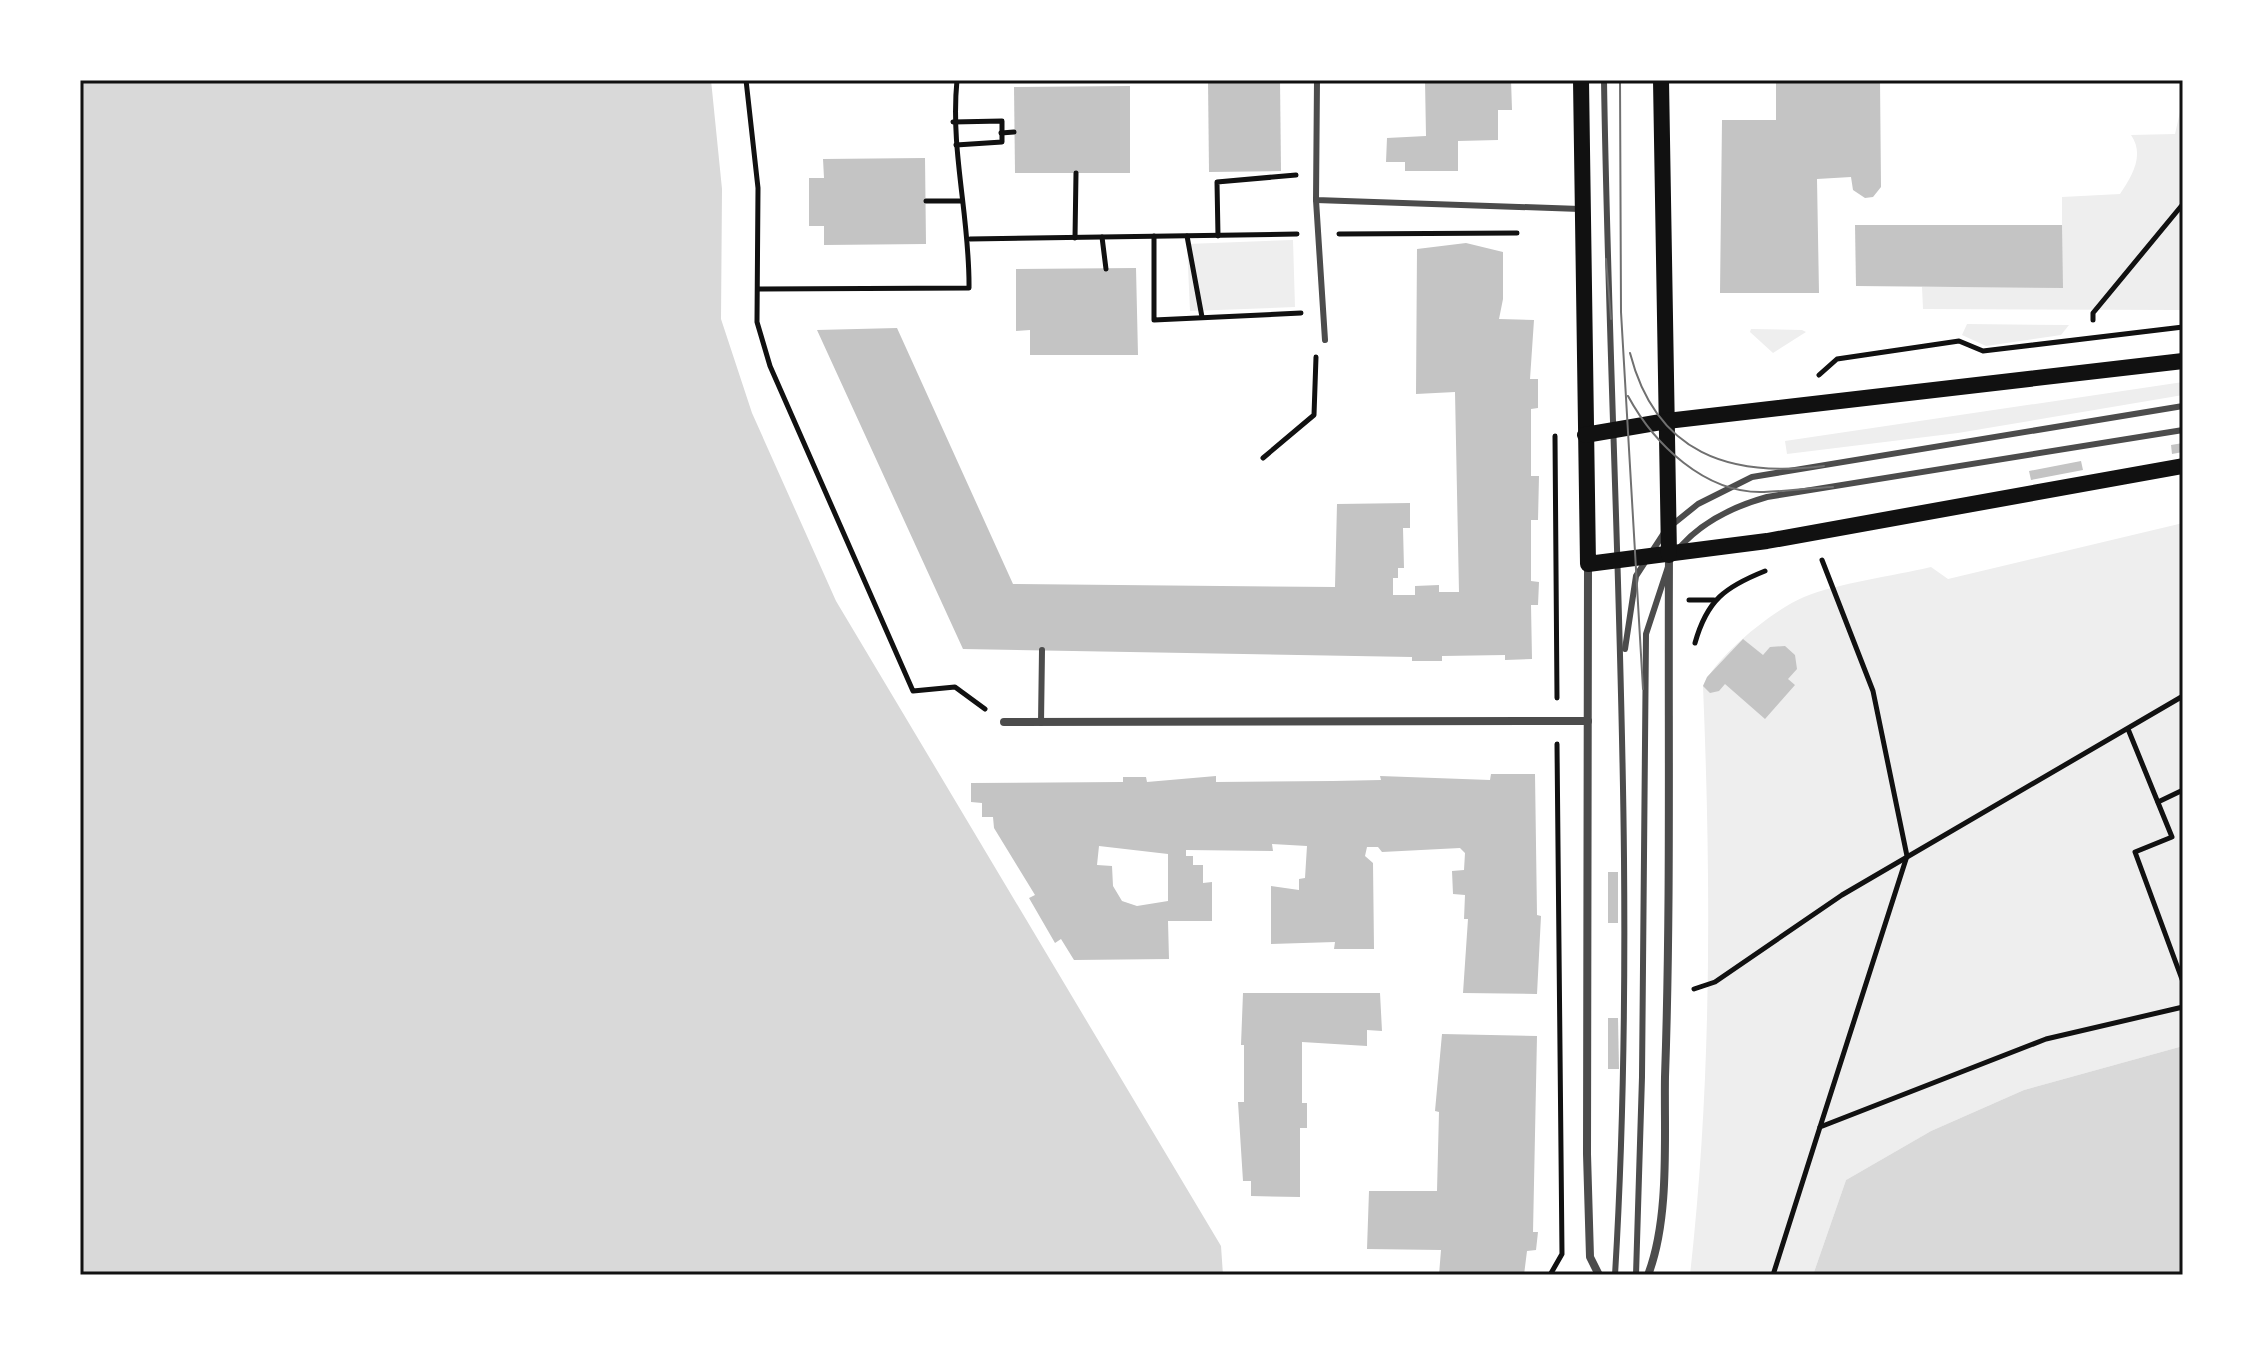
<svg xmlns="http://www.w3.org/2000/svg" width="2263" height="1355" font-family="Lora,serif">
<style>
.green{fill:#eee}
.water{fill:#d9d9d9}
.building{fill:#c4c4c4;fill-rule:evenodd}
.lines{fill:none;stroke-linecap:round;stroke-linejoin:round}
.path{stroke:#111;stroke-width:5}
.service{stroke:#4c4c4c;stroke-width:6}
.minor{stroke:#4c4c4c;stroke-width:8}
.secondary{stroke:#111;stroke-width:16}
.tram{stroke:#707070;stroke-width:2}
.neatline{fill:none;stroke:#111;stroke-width:3}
</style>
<rect width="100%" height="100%" fill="#fff"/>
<g class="green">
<path d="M 2183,99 L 2183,310 L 1923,309 L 1922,287 L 2062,287 L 2062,197 L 2120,194 C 2132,176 2145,155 2131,135 L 2175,134 Z"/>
<path d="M 1293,240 L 1295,307 L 1190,311 L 1187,244 Z"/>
<path d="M 1967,324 L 2069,325 L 2061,335 L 1986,346 L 1962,335 Z"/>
<path d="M 1751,329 L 1802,330 L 1806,332 L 1773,353 L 1750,332 Z"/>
<path d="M 2183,382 L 2183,395 L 1958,433 L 1787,454 L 1785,441 Z"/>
<path d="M 2183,523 L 2183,1046 L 2024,1090 L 1931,1131 L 1846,1180 L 1813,1275 L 1690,1275 C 1712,1080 1711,882 1703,686 C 1717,655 1773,610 1804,597 C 1838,583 1893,576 1931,567 L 1948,579 Z"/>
</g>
<g class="water">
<path d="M 80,80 L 711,80 L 722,189 L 721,319 L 752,413 L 836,601 L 1221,1246 L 1223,1275 L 80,1275 Z"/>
<path d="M 2183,1046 L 2183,1275 L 1813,1275 L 1846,1180 L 1931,1131 L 2024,1090 Z"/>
</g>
<g class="building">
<path d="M 1208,80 L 1280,80 L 1281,171 L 1209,172 Z"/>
<path d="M 1425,80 L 1511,80 L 1512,110 L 1498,110 L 1498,140 L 1458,141 L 1458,171 L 1405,171 L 1405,162 L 1386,162 L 1387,138 L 1426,136 Z"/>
<path d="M 1776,80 L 1880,80 L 1881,187 L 1873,197 L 1865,198 L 1853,190 L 1851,177 L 1817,179 L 1819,293 L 1720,293 L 1722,120 L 1776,120 Z"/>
<path d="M 1130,86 L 1130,173 L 1015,173 L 1014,87 Z"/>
<path d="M 925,158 L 926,244 L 824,245 L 824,226 L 809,226 L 809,178 L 824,178 L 823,159 Z"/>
<path d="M 1855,225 L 2062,225 L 2063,288 L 1856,286 Z"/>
<path d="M 1466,243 L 1503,252 L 1503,299 L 1499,319 L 1534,320 L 1530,379 L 1538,379 L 1538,408 L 1531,409 L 1531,476 L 1539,476 L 1538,520 L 1531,520 L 1531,581 L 1539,582 L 1538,605 L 1531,605 L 1532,659 L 1505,660 L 1505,655 L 1442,656 L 1442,661 L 1412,661 L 1412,657 L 963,649 L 817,330 L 897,328 L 1013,584 L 1335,587 L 1337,504 L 1410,503 L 1410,528 L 1403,528 L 1404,568 L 1398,568 L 1398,578 L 1393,578 L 1393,595 L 1415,595 L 1415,586 L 1439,585 L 1439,592 L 1459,592 L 1455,392 L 1416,394 L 1417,249 Z"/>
<path d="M 1136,268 L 1138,355 L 1030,355 L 1030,330 L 1016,331 L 1016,269 Z"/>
<path d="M 2183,443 L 2183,452 L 2172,454 L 2171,445 Z"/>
<path d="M 2081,461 L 2083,470 L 2031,480 L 2029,471 Z"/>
<path d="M 1743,639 L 1763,655 L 1770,647 L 1785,646 L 1795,655 L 1797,669 L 1788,679 L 1795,685 L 1765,719 L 1725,684 L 1719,691 L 1710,693 L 1703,686 L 1707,677 Z"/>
<path d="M 1491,774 L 1535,774 L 1537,915 L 1541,916 L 1537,994 L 1463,993 L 1468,919 L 1464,919 L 1465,895 L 1453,894 L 1452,871 L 1464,870 L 1465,853 L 1460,848 L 1382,852 L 1378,847 L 1367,847 L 1365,856 L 1373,863 L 1374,949 L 1334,949 L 1335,942 L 1271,944 L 1271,886 L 1299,890 L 1299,879 L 1305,878 L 1307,846 L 1272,844 L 1273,851 L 1186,850 L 1186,856 L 1193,856 L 1193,865 L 1203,865 L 1203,883 L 1212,882 L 1212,921 L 1168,921 L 1169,959 L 1074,960 L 1061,939 L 1055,943 L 1029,898 L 1035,895 L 994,828 L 993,817 L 982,817 L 982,803 L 971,802 L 971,783 L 1123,782 L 1123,777 L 1146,777 L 1147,782 L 1216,776 L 1216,782 L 1333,781 L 1381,780 L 1380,776 L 1490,780 ZM 1099,846 L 1168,854 L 1168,901 L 1137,906 L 1122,901 L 1113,886 L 1112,866 L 1097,865 Z"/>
<rect x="1608" y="872" width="10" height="51"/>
<path d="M 1243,993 L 1380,993 L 1382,1031 L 1367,1030 L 1367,1046 L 1302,1042 L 1302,1103 L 1307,1103 L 1307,1128 L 1300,1128 L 1300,1197 L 1251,1196 L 1251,1181 L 1243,1181 L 1238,1102 L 1244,1102 L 1244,1045 L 1241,1045 Z"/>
<path d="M 1608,1018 L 1618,1018 L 1619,1069 L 1608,1069 Z"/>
<path d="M 1442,1034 L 1537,1036 L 1533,1232 L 1538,1232 L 1536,1250 L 1527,1251 L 1524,1275 L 1439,1275 L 1441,1250 L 1367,1249 L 1369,1191 L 1437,1191 L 1439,1112 L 1435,1111 Z"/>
</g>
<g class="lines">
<g class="path">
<path d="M 746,80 L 758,188 L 757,322 L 770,366 L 913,691 L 955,687 L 985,709"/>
<path d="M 953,122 L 1002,121 L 1002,142 L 956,145"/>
<path d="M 1001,133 L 1014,132"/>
<path d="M 926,201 L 962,201"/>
<path d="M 1339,234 L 1517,233"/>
<path d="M 1154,236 L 1154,320 L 1301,313"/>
<path d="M 1187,236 L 1202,317"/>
<path d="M 1218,236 L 1217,182 L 1296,175"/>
<path d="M 1102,237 L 1106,269"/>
<path d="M 1075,238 L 1076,173"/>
<path d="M 970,239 L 1297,234"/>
<path d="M 759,289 L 969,288 C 970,218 950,151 957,80"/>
<path d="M 2093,320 L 2093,313 L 2183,204"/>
<path d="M 1819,375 L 1837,359 L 1959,341 L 1983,351 L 2183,327"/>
<path d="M 1555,436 L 1557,698"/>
<path d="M 1263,458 L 1314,415 L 1316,357"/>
<path d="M 1689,600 L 1714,600"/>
<path d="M 1695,643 C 1707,600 1725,587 1765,571"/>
<path d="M 2128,729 L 2172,837 L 2135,852 L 2183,982"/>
<path d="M 2158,802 L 2183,790"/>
<path d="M 1694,989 L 1715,982 L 1842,895 L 2183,696"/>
<path d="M 1820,1127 L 1907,856 L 1873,691 L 1822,560"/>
<path d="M 1550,1275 L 1562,1254 L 1557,744"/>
<path d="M 1773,1275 L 1820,1127 L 2046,1039 L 2183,1007"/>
</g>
<g class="service">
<path d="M 1317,80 L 1316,200 L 1580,209"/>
<path d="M 1604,80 C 1610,478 1639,877 1615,1275"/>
<path d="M 1316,200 L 1325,340"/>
<path d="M 1672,525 L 1698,504 L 1752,477 L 2183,406"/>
<path d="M 1680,547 C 1703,521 1735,506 1767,497 L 2183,430"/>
<path d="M 1625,649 L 1636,576 L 1664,533"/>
<path d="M 1041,723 L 1042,650"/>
<path d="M 1636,1275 L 1642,1077 L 1646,634 L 1668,567"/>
</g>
<g class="minor">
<path d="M 1588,565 L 1587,1154 L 1590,1257 L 1599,1275"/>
<path d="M 1004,722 L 1588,721"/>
<path d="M 1648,1275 C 1670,1218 1664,1138 1665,1077 C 1671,903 1668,729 1669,555"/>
</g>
<g class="secondary">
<path d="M 1581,80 L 1588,564 L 1767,541 L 2183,466"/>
<path d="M 1661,80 L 1669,555"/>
<path d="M 1585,435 L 1667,421 L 2183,361"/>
</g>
<g class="tram">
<path d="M 1620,80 L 1621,312 L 1643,689"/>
<path d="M 1606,259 L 1611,319"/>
<path d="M 1630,353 C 1656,454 1730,478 1824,466"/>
<path d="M 1628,396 C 1654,444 1705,494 1764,492 C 1787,491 1810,488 1833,487"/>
</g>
</g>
<rect width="2263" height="1355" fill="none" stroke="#ffffff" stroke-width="164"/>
<rect x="82" y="82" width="2099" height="1191" class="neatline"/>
</svg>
